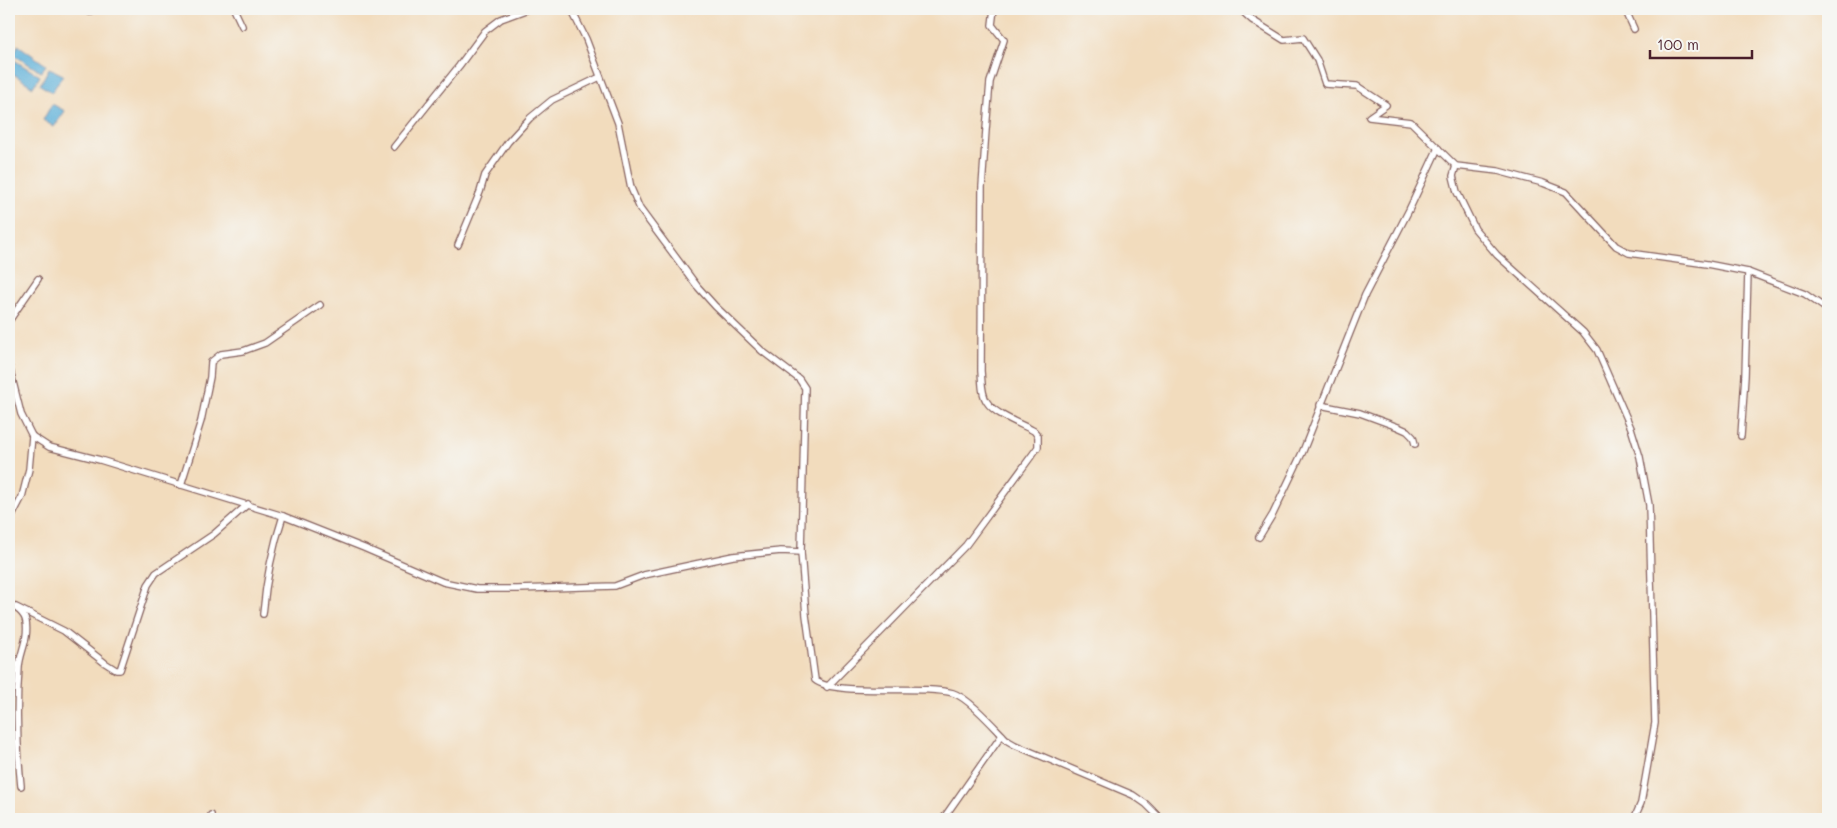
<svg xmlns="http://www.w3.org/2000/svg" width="1837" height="828" font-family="Mali,sans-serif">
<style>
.water{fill:#5eb1d9;stroke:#546882}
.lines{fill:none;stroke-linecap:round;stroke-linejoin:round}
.street-casing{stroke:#85615e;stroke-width:8}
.street{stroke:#fff;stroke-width:5.5}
</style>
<rect width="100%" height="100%" fill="#f6f6f2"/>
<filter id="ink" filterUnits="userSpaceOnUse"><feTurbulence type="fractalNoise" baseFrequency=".02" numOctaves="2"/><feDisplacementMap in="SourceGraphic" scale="10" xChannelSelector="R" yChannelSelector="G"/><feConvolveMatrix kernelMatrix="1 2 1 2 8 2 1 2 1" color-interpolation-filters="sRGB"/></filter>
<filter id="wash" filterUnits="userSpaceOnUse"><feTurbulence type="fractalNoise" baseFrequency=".0096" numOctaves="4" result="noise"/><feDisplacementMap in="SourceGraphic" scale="20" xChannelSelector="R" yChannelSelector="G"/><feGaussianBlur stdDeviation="1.12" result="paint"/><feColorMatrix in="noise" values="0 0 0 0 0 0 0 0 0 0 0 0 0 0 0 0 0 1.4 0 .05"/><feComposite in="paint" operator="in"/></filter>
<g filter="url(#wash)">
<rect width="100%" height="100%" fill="#f2dcbd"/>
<g class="water">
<path d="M 18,45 L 46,65 L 41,72 L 14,55 Z"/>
<path d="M 12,59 L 40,76 L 33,87 L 9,71 Z"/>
<path d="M 49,68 L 63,75 L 52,92 L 40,85 Z"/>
<path d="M 52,104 L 65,111 L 54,127 L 43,120 Z"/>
</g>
</g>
<g filter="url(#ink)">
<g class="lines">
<g class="street-casing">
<g id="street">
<path d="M 234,9 L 242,26"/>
<path d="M 571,9 L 586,39 L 618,123 L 631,188 L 640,209 L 697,286 L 715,306 L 762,351 L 799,379 L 805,388 L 801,552 L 806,615 L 815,680 C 835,697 922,684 953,693 C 969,698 995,728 1008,741 L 1015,745 L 1133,795 L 1146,804 L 1161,819"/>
<path d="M 1240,9 L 1252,20 L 1284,40 L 1303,38 L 1317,60 L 1325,84 L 1357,86 L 1386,105 L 1369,117 L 1411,122 L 1456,166 L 1498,171 L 1543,183 L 1566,192 L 1616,246 L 1629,253 L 1707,264 L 1748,272 L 1805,294 L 1828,310"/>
<path d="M 1625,9 L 1634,29"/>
<path d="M 90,12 L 91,9"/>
<path d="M 394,147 L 459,66 L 485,31 L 501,19 L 528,9"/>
<path d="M 1456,166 L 1453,176 L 1457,192 L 1475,229 L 1497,255 L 1583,332 L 1597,350 L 1631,428 L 1640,457 L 1649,505 L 1655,723 L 1641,803 L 1634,819"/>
<path d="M 458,245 L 480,192 L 485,175 L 508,142 L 530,118 L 552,100 L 600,77"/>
<path d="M 9,321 L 38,279"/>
<path d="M 9,366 L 21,414 L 32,436 L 49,447 L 100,460 L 283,516 L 364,548 L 443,582 L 477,589 L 517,589 L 615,586 L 644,575 L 733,556 L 781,551 L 801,552"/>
<path d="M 1320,405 L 1360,413 L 1398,427 L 1407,431 L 1413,437 L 1415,444"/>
<path d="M 1741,436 L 1745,376 L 1748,272"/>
<path d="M 181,485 L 201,421 L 210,377 L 211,362 L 221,354 L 243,351 L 265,343 L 320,305"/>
<path d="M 9,522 L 22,497 L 29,469 L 32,436"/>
<path d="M 1259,537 L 1273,514 L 1303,451 L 1365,295 L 1409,210 L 1438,148"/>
<path d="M 9,604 C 16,607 25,614 26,622 C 29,639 20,652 19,667 C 16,707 17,747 21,786"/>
<path d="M 16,607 L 64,631 L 105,663 L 116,670 L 120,670 L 148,585 L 156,573 L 214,534 L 248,504"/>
<path d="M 263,614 C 266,580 272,549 283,516"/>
<path d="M 9,662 L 19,665"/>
<path d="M 827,687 L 966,545 L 1038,447 L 1038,436 L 1034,431 C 1021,424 994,414 987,402 C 981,394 982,380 981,371 L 982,187 L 986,130 L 990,82 L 1004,40 L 992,25 L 994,9"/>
<path d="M 210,819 L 211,815"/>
<path d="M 943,819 L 1002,735"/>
</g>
</g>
<use href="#street" class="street"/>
</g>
</g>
<rect width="1837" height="828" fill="none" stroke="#f6f6f2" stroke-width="30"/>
<path d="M1650 50v8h102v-8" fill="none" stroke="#4a1f2b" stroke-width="2.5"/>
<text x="1657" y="50" font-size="15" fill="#4a1f2b" stroke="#f6f6f2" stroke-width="4" paint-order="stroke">100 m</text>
</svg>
